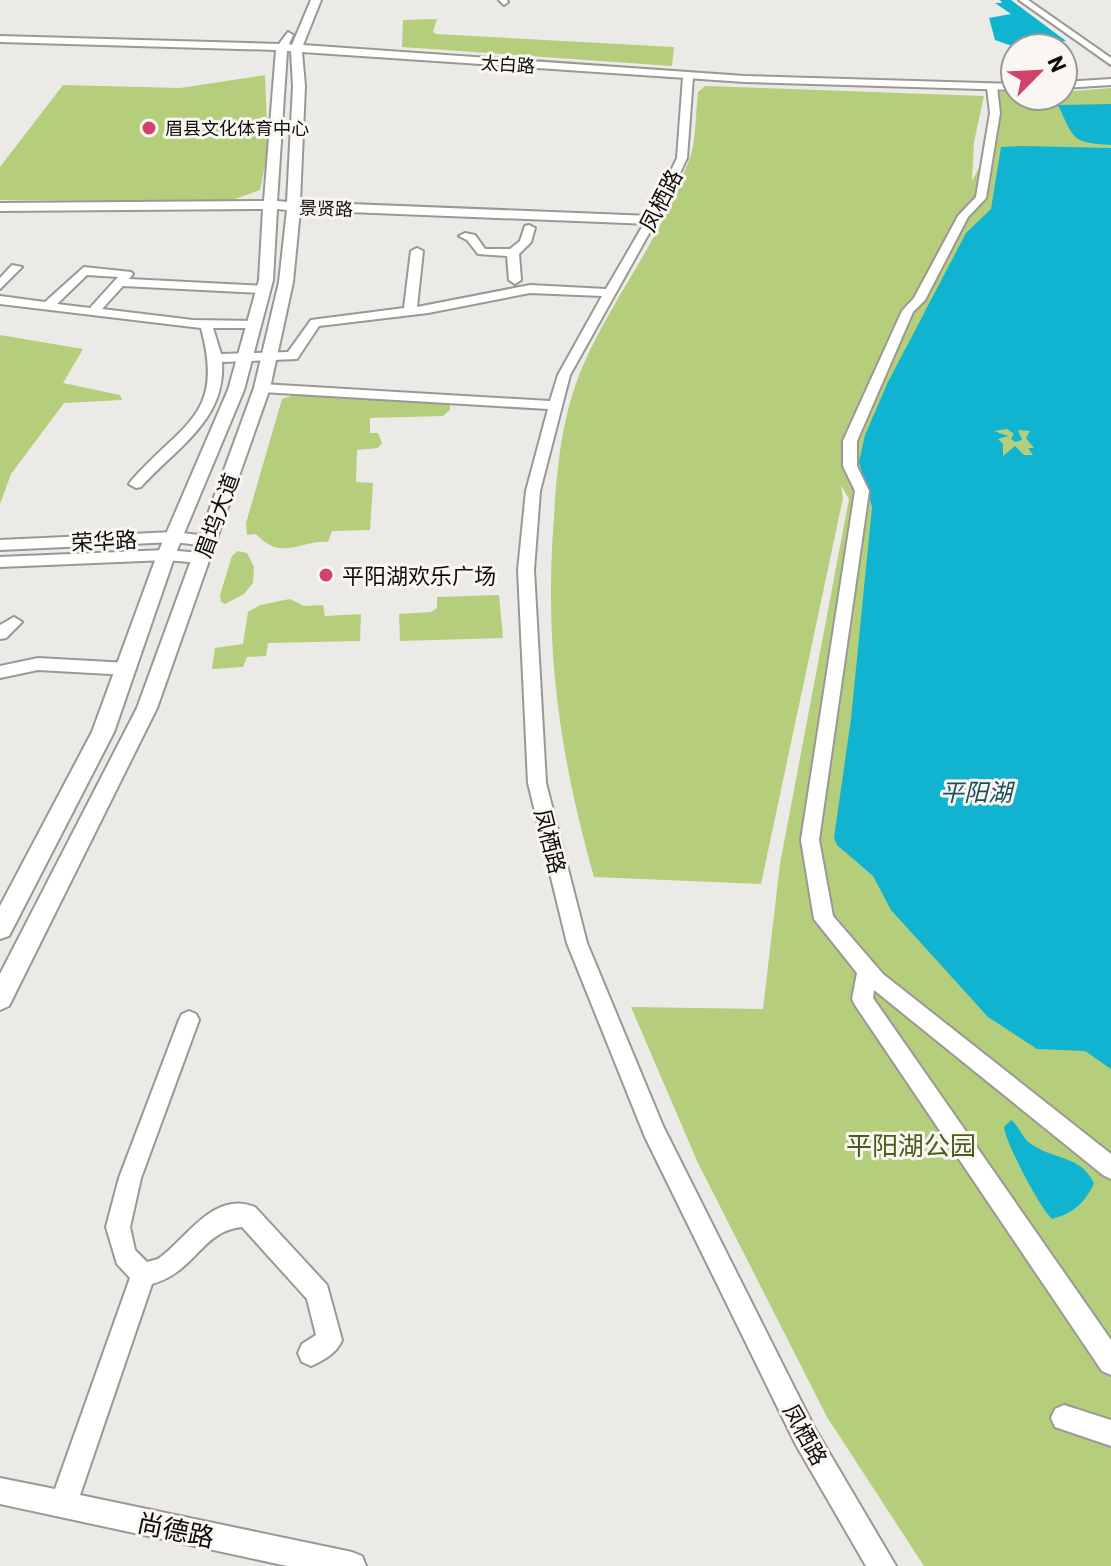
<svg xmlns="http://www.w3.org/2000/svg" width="1111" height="1566" font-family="Barlow,'Noto Sans SC',sans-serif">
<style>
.green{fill:#b4ce7b}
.water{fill:#10b3d0;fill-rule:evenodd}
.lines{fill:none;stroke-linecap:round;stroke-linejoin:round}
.minor-casing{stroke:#9b9894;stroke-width:4}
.major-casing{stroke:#9b9894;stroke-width:4}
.minor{fill:#fff;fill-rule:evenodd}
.major{fill:#fff;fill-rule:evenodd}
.poi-dot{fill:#d2436a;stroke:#faf7f3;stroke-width:3}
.labels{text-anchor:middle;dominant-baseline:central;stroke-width:6;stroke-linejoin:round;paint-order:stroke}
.far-street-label{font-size:18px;fill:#0d0c0b;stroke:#faf7f3}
.far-poi-label{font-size:18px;fill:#0d0c0b;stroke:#faf7f3;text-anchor:start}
.street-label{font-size:22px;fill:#0d0c0b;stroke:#faf7f3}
.poi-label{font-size:22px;fill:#0d0c0b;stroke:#faf7f3;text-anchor:start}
.water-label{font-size:24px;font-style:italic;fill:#16505c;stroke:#faf7f3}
.near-park-label{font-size:26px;fill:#4b5d1c;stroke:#faf7f3}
.near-street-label{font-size:26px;fill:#0d0c0b;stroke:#faf7f3}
</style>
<rect width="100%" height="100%" fill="#eceae6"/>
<g class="green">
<path d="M 437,19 L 433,32 L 436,34 L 674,47 L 672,66 L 402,47 L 403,20 Z"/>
<path d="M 265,75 L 268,152 L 260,190 L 227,202 L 0,200 L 0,167 L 63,85 L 180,88 Z"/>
<path d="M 705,86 L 984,96 L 974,142 L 972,181 L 993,142 L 999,92 L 1015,92 L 1015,96 L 1063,96 L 1063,92 L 1111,88 L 1111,1566 L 924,1566 L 827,1417 L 698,1163 L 631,1007 L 763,1009 L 780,864 L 849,499 L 841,485 L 843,498 L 761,884 L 594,877 C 559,753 544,646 554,517 C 557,467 562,415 582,368 C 610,302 655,247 681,180 C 685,169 691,158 693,146 C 696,128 696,110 698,92 Z"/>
<path d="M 0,335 L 83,349 L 63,383 L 120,395 L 122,400 L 64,403 L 11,474 L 0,504 Z"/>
<path d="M 297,394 L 450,403 L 450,410 L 443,416 L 370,418 L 370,433 L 378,433 L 382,443 L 378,448 L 357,450 L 356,482 L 373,483 L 370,530 L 332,531 L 328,542 C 300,540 282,562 256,534 L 247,535 L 246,523 L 282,399 Z"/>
<path d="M 238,551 L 247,553 L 254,567 L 253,583 L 244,594 L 225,604 L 221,602 L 220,595 L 232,556 Z"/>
<path d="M 499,595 L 503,638 L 400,641 L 399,614 L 431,612 L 437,608 L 437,597 Z"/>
<path d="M 290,599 L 304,606 L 323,605 L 325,616 L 361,614 L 360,641 L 268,643 L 266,656 L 247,657 L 243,667 L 212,669 L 215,648 L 243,644 L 248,612 L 260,605 Z"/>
</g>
<g class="water">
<path d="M 1000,0 L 1011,0 L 1066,41 L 1009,45 L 995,40 L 989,18 L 1011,14 L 995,3 L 1002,3 Z"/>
<path d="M 1111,104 L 1111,145 C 1072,143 1074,139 1058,105 Z"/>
<path d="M 1021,146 L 1111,148 L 1111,1069 L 1085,1051 L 1037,1049 L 988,1017 L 891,910 L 873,876 L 837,845 L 834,838 L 851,719 L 872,507 L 859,462 L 865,435 L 888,382 L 966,233 L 991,209 L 1001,147 ZM 1007,429 L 1014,434 L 1011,439 L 1015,442 L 1022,440 L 1018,430 L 1030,431 L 1026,438 L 1034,448 L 1028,448 L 1033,455 L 1024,455 L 1015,446 L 1003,456 L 1003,444 L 998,439 L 1008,436 L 994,431 Z"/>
<path d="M 1011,1120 C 1020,1127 1022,1138 1031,1144 C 1054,1160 1080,1155 1094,1183 C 1085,1203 1074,1213 1052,1219 C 1040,1208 1006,1144 1004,1127 Z"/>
</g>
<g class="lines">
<g class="minor-casing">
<g id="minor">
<path d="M 499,0 L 507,0 L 508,2 L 504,5 Z"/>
<path d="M 1019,0 L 1028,0 L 1111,58 L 1111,65 Z"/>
<path d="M 688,74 L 693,77 L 687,158 L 666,203 L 570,375 L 540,491 L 534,570 L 546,783 L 587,943 L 663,1126 L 814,1427 L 896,1566 L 866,1566 L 796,1445 L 645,1137 L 567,943 L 528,783 L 518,570 L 526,491 L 548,409 L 262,392 L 255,388 L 262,384 L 550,401 L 558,375 L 602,296 L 530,293 L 428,313 L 319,326 L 297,359 L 222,362 C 226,420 176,448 141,487 L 136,488 L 129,484 L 131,481 C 183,422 225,416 201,328 L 0,304 L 0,296 L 45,302 L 84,267 L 131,272 L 133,274 L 129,279 L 267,286 L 269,289 L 263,293 L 123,286 L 102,309 L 193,320 L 258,321 L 260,324 L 254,328 L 213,328 L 221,354 L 288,352 L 311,320 L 404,308 L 411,251 L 417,248 L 423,251 L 417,307 L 530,285 L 606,289 L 656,203 L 677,158 L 683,77 ZM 87,275 L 118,277 L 90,308 L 57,304 Z"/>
<path d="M 992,84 L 997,87 L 1000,113 L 986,198 L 968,217 L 925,300 L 913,312 L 857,441 L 857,466 L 869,491 L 819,840 L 833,916 L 883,974 L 1111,1154 L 1111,1179 L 1103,1175 L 874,990 L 873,998 L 1111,1340 L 1111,1375 L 1102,1371 L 855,1005 L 852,999 L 857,973 L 814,919 L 801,840 L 855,491 L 843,466 L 843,441 L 902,311 L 914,298 L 958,216 L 976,197 L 990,113 L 987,87 Z"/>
<path d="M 529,225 L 535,228 L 531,242 L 519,254 L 521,280 L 515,284 L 509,280 L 507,256 L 478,254 L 467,240 L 459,236 L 465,233 L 475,235 L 485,249 L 510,249 L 520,241 L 525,226 Z"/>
<path d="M 12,265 L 22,267 L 0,289 L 0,278 Z"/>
<path d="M 174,532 L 207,536 L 215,541 L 207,546 L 174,542 L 0,550 L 0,540 Z"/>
<path d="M 166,550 L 201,553 L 209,558 L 201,563 L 166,560 L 0,567 L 0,557 Z"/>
<path d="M 14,617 L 22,622 L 6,638 L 0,639 L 0,625 Z"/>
<path d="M 38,658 L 128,663 L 136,669 L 128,675 L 38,670 L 0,678 L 0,666 Z"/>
<path d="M 189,1011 L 196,1014 L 199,1020 L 141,1178 L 130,1227 L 135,1250 L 147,1262 L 158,1259 C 187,1239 213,1190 255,1207 L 327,1285 L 342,1340 C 337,1353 324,1360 311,1366 L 302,1362 L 298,1353 L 302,1344 L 316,1335 L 307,1299 L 242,1227 C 201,1231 197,1271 152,1284 L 80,1495 L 352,1552 L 362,1556 L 366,1566 L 287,1566 L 0,1504 L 0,1478 L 55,1489 L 130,1278 L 117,1264 L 106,1227 L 119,1178 L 179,1020 L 182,1014 Z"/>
<path d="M 1064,1405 L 1111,1420 L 1111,1446 L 1055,1427 L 1051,1418 L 1055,1409 Z"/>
</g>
</g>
<g class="major-casing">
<g id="major">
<path d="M 311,0 L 321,0 L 303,45 L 745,76 L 1015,84 L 1015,90 L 745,82 L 302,52 L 305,86 L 300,202 L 651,216 L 658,220 L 651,224 L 300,210 L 293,282 L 270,388 L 157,708 L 9,1006 L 0,1010 L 0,974 L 137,708 L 254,388 L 279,282 L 287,210 L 277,209 L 273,280 L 244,390 L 175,555 L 114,732 L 9,936 L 0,939 L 0,906 L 92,732 L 157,555 L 228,390 L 259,280 L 263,209 L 0,211 L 0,203 L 264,201 L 276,50 L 0,42 L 0,36 L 279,44 L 288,32 L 293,35 L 289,44 L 292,45 ZM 287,51 L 291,51 L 293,86 L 287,202 L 277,201 Z"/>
<path d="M 1111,79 L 1111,85 L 1063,88 L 1063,82 Z"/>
</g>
</g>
<use href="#minor" class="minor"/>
<use href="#major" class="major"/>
</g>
<g class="poi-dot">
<circle cx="149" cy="128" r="8"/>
<circle cx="326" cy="575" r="8"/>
</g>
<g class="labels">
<g class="far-street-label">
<text transform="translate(508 64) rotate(4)">太白路</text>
<text transform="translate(326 208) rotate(2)">景贤路</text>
</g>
<g class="far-poi-label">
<text x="165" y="128">眉县文化体育中心</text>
</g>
<g class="street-label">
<text transform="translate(660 200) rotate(-63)">凤栖路</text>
<text transform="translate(216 515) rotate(-70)">眉坞大道</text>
<text transform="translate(104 540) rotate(-3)">荣华路</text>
<text transform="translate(551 841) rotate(76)">凤栖路</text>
<text transform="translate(806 1434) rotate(61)">凤栖路</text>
</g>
<g class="poi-label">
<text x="342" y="575">平阳湖欢乐广场</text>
</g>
<g class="water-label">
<text x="976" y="791">平阳湖</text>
</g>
<g class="near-park-label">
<text x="911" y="1144">平阳湖公园</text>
</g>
<g class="near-street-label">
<text transform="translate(176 1529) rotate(12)">尚德路</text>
</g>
</g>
<g transform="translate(1039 72) rotate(66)"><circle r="38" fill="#faf7f3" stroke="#9b9996" stroke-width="2"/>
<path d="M0-6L14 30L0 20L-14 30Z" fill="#d2436a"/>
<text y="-12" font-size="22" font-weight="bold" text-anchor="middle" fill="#0d0c0b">N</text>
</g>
</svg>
